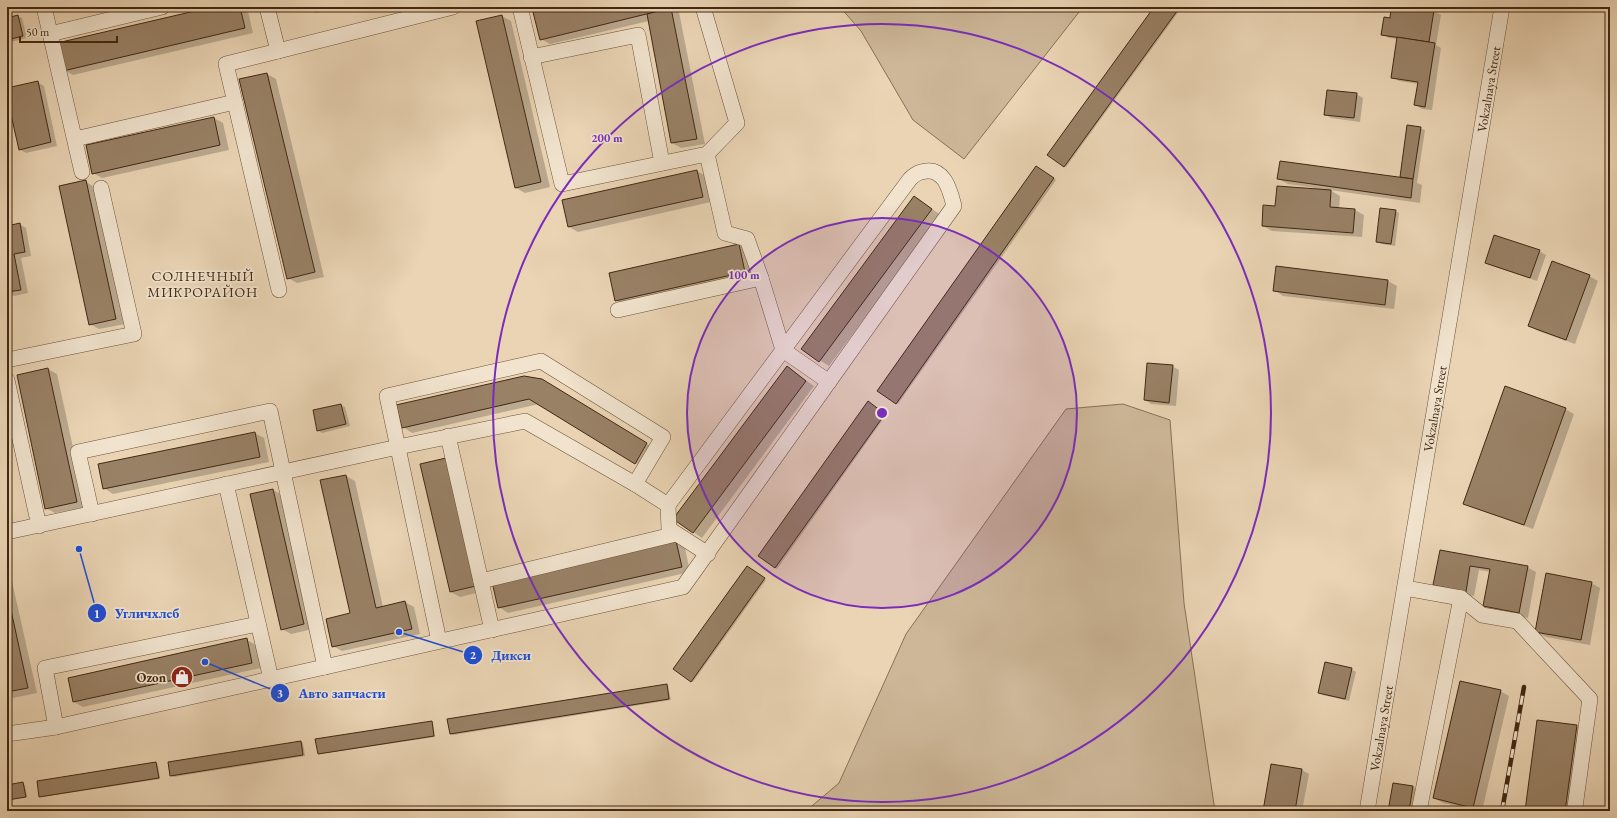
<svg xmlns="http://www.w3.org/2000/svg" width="1617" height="818" font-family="'EB Garamond',serif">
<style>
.green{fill:#cdb798;stroke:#877054}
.shadow{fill:#0003}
.building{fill:#998166;stroke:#412811}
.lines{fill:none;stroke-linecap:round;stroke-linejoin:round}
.minor-casing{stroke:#6b533a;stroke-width:16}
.minor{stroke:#f1e3ce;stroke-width:15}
.rail-casing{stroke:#412811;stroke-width:4.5}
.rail{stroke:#f1e3ce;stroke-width:3;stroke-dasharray:9;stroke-linecap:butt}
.ring{fill:none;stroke:#7b2cbf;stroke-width:2}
.labels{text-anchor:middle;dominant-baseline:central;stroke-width:3.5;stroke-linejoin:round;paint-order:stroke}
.street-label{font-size:13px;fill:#412811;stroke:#f1e3ce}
.poi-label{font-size:13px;font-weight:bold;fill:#412811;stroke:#f1e3ce;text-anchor:end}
.neighbourhood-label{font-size:14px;letter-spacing:1px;fill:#412811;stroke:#f1e3ce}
.centre{fill:#7b2cbf;stroke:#f1e3ce;stroke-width:2}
.ring-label{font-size:12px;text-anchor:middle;font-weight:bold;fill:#7b2cbf;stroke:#f1e3ce;stroke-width:3.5;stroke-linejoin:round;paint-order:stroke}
.leader{fill:none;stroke:#1d4ed8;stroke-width:1.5}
.callout-dot{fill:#1d4ed8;stroke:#f1e3ce;stroke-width:1.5}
.mark-label{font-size:12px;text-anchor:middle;font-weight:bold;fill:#fff}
.callout-label{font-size:14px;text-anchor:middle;font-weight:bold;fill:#1d4ed8;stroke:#f1e3ce;stroke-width:3.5;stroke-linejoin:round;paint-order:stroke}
</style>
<rect width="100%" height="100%" fill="#ead4b4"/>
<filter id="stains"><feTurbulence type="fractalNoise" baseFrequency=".005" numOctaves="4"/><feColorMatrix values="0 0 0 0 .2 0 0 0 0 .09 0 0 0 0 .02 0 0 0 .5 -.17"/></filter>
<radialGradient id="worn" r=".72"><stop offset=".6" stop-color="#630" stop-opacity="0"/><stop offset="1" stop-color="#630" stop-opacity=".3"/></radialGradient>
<g class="green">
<path d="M 840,7 L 1083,7 L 964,159 L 913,120 L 861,31 Z"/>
<path d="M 1123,404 L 1170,420 L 1184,603 L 1215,811 L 806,811 L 839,783 L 906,634 L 1066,409 Z"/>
</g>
<g class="shadow">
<path d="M 217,7 L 247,7 L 253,33 L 73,75 L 64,70 Z"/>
<path d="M 307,7 L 341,7 L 316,13 Z"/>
<path d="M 560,7 L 678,7 L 705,144 L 681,148 L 672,143 L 649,21 L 550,44 L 541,39 Z"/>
<path d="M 1155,7 L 1182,7 L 1066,167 L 1048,154 Z"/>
<path d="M 1392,7 L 1406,7 L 1434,11 L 1441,15 L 1436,45 L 1441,48 L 1432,110 L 1422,109 L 1415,105 L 1419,84 L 1399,81 L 1392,77 L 1398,39 L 1389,38 L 1382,34 L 1391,19 Z"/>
<path d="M 18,16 L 22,18 L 27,38 L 7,43 L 7,19 Z"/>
<path d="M 502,16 L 511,21 L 550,187 L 525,193 L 516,188 L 478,22 Z"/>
<path d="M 267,74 L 276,79 L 324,277 L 297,283 L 288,278 L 240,80 Z"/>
<path d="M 37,82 L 44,86 L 57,146 L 26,153 L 19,149 L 7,89 Z"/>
<path d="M 1356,94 L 1363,98 L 1360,122 L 1331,118 L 1325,114 Z"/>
<path d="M 214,118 L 223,123 L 229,150 L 102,178 L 93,173 Z"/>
<path d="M 1408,126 L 1420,128 L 1425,130 L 1417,183 L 1422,185 L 1420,203 L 1330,190 L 1340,196 L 1339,209 L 1355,210 L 1364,215 L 1362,237 L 1272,231 L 1263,226 L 1276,207 L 1314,189 L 1314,188 L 1288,184 L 1278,179 L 1401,179 Z"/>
<path d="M 1038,168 L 1056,180 L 898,404 L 879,391 Z"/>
<path d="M 697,171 L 706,176 L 711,202 L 578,232 L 569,227 Z"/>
<path d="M 85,181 L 94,187 L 125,324 L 99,329 L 90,324 Z"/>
<path d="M 914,197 L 941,215 L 829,366 L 802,349 Z"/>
<path d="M 1395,211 L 1399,213 L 1395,246 L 1381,244 L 1377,241 Z"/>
<path d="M 19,224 L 26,228 L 31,256 L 21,258 L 28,293 L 14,296 L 7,292 L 7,227 Z"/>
<path d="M 739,245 L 748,250 L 754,276 L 625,306 L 616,300 Z"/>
<path d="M 1539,251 L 1546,255 L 1537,281 L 1493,266 L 1486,263 Z"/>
<path d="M 1589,276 L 1598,281 L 1575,344 L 1538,331 L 1529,325 Z"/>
<path d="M 1388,281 L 1397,286 L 1394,309 L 1283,296 L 1274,290 Z"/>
<path d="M 1172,366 L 1179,370 L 1176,406 L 1151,404 L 1145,400 Z"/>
<path d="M 787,367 L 814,386 L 702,538 L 693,532 Z"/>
<path d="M 48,369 L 57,374 L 86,507 L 55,513 L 46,508 L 18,376 Z"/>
<path d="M 551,386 L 655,449 L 644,468 L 539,404 L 412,433 L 403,427 Z"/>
<path d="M 868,403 L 886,415 L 777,569 L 759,556 Z"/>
<path d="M 341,405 L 345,407 L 350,426 L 322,433 L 318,430 Z"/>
<path d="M 1565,409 L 1574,414 L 1533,529 L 1474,508 L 1465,503 Z"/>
<path d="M 255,433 L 264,438 L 269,462 L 113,494 L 104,488 Z"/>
<path d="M 421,465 L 484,591 L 460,597 L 451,592 Z"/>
<path d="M 346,476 L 355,481 L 383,607 L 405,602 L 414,607 L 420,634 L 342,651 L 333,646 L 352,614 Z"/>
<path d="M 273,490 L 282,495 L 313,629 L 291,634 L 282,629 Z"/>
<path d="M 676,542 L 685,548 L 690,572 L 508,613 L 499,607 Z"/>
<path d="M 1441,551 L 1527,567 L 1536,572 L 1528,618 L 1493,611 L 1484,606 L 1490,572 L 1479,570 L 1474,596 L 1443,590 L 1434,585 Z"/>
<path d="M 7,559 L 37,693 L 13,698 L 7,694 Z"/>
<path d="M 748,567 L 766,580 L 693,682 L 674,669 Z"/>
<path d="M 1591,583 L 1600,588 L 1590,645 L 1546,637 L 1536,632 Z"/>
<path d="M 247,640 L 256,645 L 261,668 L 83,707 L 74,702 Z"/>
<path d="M 1351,669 L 1356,672 L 1349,701 L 1323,695 L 1319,692 Z"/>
<path d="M 667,685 L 668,686 L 671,700 L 453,735 L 451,734 Z"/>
<path d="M 1500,691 L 1509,696 L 1482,811 L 1443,803 L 1434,798 Z"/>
<path d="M 431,722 L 433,723 L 435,737 L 320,754 L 318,753 Z"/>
<path d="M 1576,726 L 1585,731 L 1574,811 L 1526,811 Z"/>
<path d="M 301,742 L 303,743 L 305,756 L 173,777 L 171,775 Z"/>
<path d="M 156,763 L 158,765 L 160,779 L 42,797 L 40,796 Z"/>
<path d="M 1272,765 L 1302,770 L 1309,774 L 1302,811 L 1264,811 Z"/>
<path d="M 23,784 L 25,785 L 27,797 L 7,801 L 7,786 Z"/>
<path d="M 1413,787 L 1419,791 L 1416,811 L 1389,811 Z"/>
</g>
<g class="building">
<path d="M 212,7 L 240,7 L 245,28 L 63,71 L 57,43 Z"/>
<path d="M 556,7 L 671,7 L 671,8 L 540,40 L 533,12 Z"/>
<path d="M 1154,7 L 1180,7 L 1064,167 L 1047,155 Z"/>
<path d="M 1391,7 L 1413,7 L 1434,10 L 1429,42 L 1381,35 L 1384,17 L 1390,18 Z"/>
<path d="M 671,8 L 697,139 L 671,143 L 647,14 Z"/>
<path d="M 18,15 L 23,36 L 7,40 L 7,18 Z"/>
<path d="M 502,15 L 541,182 L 515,188 L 476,21 Z"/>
<path d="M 1397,37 L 1435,43 L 1425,107 L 1414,105 L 1418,82 L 1391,78 Z"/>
<path d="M 267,73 L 315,272 L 287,279 L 239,79 Z"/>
<path d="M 38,81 L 51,142 L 19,150 L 7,97 L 7,88 Z"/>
<path d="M 1327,90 L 1357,93 L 1354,118 L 1324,115 Z"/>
<path d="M 214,117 L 220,145 L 92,174 L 86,145 Z"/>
<path d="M 1407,125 L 1421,127 L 1413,179 L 1400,177 Z"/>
<path d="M 1280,161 L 1413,179 L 1411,198 L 1277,179 Z"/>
<path d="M 1036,166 L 1054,178 L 896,404 L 877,391 Z"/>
<path d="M 697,170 L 703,197 L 568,227 L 562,200 Z"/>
<path d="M 86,180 L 116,319 L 89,325 L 59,186 Z"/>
<path d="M 1277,186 L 1331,190 L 1330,207 L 1355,209 L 1353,233 L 1262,226 L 1263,205 L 1275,206 Z"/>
<path d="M 914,196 L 932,209 L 819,362 L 801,349 Z"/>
<path d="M 1380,208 L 1396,210 L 1391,244 L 1376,242 Z"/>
<path d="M 20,223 L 25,252 L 14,254 L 21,290 L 7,292 L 7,226 Z"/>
<path d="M 1494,235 L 1540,250 L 1530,278 L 1485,263 Z"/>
<path d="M 739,244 L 745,272 L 615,301 L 609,273 Z"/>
<path d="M 1552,261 L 1590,275 L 1566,340 L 1528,326 Z"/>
<path d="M 1276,266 L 1388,280 L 1385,305 L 1273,291 Z"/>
<path d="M 1147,363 L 1173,365 L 1169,403 L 1144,400 Z"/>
<path d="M 787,366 L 806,381 L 693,533 L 673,519 Z"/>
<path d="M 48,368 L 77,502 L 45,509 L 17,375 Z"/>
<path d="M 524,376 L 542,379 L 647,443 L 635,464 L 529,399 L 402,428 L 396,405 Z"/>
<path d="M 1505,386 L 1566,408 L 1524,525 L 1463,504 Z"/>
<path d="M 868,401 L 885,414 L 775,568 L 758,556 Z"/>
<path d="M 341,404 L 346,424 L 317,431 L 313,410 Z"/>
<path d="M 255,432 L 260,457 L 103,489 L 98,464 Z"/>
<path d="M 446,458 L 476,586 L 450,592 L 420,464 Z"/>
<path d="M 346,475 L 376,608 L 405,601 L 412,629 L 332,647 L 326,619 L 350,613 L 320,480 Z"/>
<path d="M 273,489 L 304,624 L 281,630 L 250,494 Z"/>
<path d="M 676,541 L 682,567 L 498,608 L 492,582 Z"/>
<path d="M 1440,550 L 1528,566 L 1519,613 L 1483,606 L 1490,569 L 1470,566 L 1466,592 L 1433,585 Z"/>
<path d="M 747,566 L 765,578 L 691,682 L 673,669 Z"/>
<path d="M 1546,573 L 1592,582 L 1581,640 L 1535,632 Z"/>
<path d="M 7,592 L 28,688 L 7,692 Z"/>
<path d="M 247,638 L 252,663 L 73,702 L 68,678 Z"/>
<path d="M 1325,662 L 1352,668 L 1345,699 L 1318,693 Z"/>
<path d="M 1460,681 L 1501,690 L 1473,808 L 1433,798 Z"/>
<path d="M 667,684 L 669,699 L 450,734 L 447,719 Z"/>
<path d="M 1537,720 L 1577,725 L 1565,811 L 1525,811 Z"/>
<path d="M 432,721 L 434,736 L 318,754 L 315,739 Z"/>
<path d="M 301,741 L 303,755 L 170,776 L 168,762 Z"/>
<path d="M 156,762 L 159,778 L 39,797 L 37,781 Z"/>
<path d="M 1271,764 L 1302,769 L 1295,811 L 1263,811 Z"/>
<path d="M 23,782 L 26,797 L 7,800 L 7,785 Z"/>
<path d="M 1393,783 L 1413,786 L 1409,811 L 1388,811 Z"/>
</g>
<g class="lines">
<g class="minor-casing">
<g id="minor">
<path d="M 44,7 L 82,172"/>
<path d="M 267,7 L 278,51"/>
<path d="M 520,7 L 562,184 L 707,154 L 737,123 L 703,7"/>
<path d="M 50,34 L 162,7"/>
<path d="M 531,57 L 638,35 L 662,163"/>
<path d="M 75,139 L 235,102"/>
<path d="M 707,154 L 725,233 L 747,239 L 761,278 L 783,350 L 829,382"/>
<path d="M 279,290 L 226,64 L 453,7"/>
<path d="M 618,310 L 761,278"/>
<path d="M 7,360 L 134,334 L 101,188"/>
<path d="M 7,380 L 39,526"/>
<path d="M 448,436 L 492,630"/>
<path d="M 226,484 L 271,679"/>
<path d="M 92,514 L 78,452 L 270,411 L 325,667"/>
<path d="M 7,532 L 398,447 L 525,421 L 635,484 L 668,505 L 669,529 L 708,554"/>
<path d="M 481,581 L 676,534"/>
<path d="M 1405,588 L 1461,598 L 1482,615 L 1517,621 L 1590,699 L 1575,807"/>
<path d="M 439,641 L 387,396 L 541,361 L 663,437 L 635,484"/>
<path d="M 56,727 L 45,668 L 258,624"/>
<path d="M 7,734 L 56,727 L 683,587 L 954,206 C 950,190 944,165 921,172 C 917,173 913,176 910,179 L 668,505"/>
<path id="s1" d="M 1367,811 L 1502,7"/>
<path d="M 1419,811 L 1461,598"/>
</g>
</g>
<use href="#minor" class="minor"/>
<g class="rail-casing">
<path id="rail" d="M 1502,811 L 1524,687"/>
</g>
<use href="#rail" class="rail"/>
</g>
<circle cx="882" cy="413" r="195" fill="#7b2cbf" fill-opacity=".12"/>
<g class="ring">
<circle cx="882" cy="413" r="195"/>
<circle cx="882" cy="413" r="389"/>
</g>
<defs>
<g id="shop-disc" transform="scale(1.15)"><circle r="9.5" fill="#8f2418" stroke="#f1e3ce"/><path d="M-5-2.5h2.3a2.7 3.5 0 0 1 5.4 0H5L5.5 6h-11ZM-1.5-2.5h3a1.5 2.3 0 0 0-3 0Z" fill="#fff"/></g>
</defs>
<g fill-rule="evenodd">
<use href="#shop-disc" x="182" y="677"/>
</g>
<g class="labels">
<g class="street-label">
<text stroke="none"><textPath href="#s1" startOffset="732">Vokzalnaya Street</textPath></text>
<text stroke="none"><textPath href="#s1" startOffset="408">Vokzalnaya Street</textPath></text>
<text stroke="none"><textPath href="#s1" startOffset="84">Vokzalnaya Street</textPath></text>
</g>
<g class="poi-label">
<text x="166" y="677">Ozon</text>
</g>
<g class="neighbourhood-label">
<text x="203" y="276">СОЛНЕЧНЫЙ<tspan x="203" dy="16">МИКРОРАЙОН</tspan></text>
</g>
</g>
<circle cx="882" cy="413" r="6" class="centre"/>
<g class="ring-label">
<text x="607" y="142">200 m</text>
<text x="744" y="279">100 m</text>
</g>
<path class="leader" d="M79 549L97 613M399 632L473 655M205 662L280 693"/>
<g class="callout-dot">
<circle cx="79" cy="549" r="4"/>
<circle cx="399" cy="632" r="4"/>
<circle cx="205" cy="662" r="4"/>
<circle cx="97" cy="613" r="10"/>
<circle cx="473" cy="655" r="10"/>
<circle cx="280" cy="693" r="10"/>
</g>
<g class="mark-label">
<text x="97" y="618">1</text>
<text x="473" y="659">2</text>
<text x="280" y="697">3</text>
</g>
<g class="callout-label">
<text x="147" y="618">Угличхлеб</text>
<text x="511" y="660">Дикси</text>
<text x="342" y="698">Авто запчасти</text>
</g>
<rect width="1617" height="818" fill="none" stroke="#ead4b4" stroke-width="24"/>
<rect x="8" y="8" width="1601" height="802" fill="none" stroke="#412811" stroke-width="2"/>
<rect x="12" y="12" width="1593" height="794" fill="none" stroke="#412811"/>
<path d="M20 36v6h97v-6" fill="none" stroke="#412811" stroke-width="2"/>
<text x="26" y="36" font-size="12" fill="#412811" stroke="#f1e3ce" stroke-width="3" paint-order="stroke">50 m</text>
<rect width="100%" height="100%" filter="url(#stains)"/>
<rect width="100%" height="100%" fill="url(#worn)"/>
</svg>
